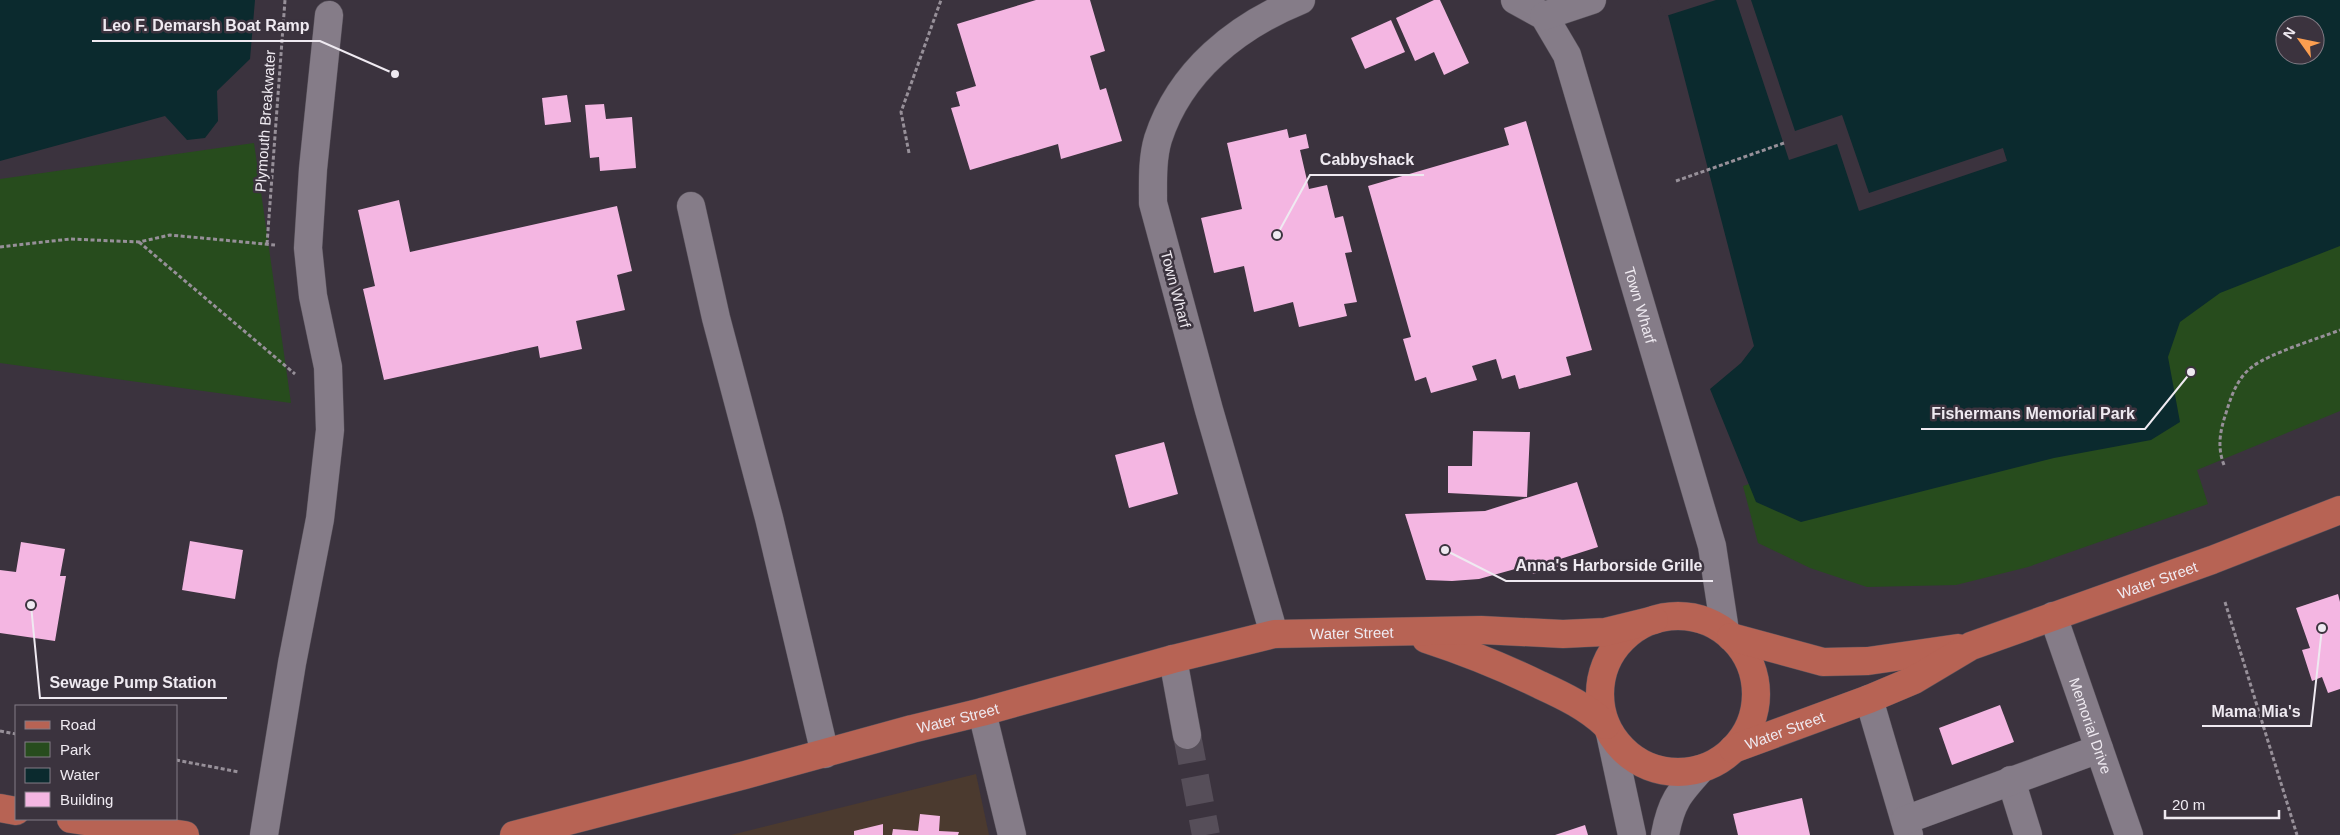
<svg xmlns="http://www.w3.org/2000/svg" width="2340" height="835" font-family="Arial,sans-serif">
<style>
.commercial{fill:#4b3a2f}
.green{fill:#274c1d}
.water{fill:#0b2a2e;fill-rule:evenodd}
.pier{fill:#3b333e}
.building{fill:#f4b6e2}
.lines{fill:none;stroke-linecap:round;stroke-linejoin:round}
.minor-tunnel{stroke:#564e59;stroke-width:28;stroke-dasharray:28 14;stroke-linecap:butt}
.minor-casing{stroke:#57515a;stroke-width:29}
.major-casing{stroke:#57515a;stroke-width:29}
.path{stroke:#979099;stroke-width:3;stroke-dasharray:4 2.5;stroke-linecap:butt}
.minor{stroke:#857c88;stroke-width:28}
.major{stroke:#b76354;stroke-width:28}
.labels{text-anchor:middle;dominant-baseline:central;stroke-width:5;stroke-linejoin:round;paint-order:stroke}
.street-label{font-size:15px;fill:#efeaf1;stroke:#3b333e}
.leader{fill:none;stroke:#efeaf1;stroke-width:2}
.callout-dot{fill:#efeaf1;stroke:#3b333e;stroke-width:2}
.callout-label{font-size:16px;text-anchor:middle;font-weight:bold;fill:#efeaf1;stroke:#3b333e;stroke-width:5;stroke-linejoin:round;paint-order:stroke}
</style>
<rect width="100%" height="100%" fill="#3b333e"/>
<path class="commercial" d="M 976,774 L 989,835 L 731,835 Z"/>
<g class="green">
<path d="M 254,143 L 291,403 L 0,363 L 0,179 Z"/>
<path d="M 2340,188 L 2340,411 L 2197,470 L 2208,504 L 2028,567 L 1956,585 L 1867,587 L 1810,568 L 1758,543 L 1743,486 L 1832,456 Z"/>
</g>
<g class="water">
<path d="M 0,0 L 255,0 L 250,59 L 217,91 L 218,121 L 205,138 L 187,140 L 165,116 L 0,161 Z"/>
<path d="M 1659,0 L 2340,0 L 2340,246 L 2220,293 L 2180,322 L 2168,357 L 2180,422 L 2151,440 L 2054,458 L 1801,522 L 1756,502 L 1710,389 L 1741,363 L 1754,346 L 1668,15 ZM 2285,25 L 2315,25 L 2315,55 L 2285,55 Z"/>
</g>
<g class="pier">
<path d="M 1657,0 L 1716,0 L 1666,16 Z"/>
<path d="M 1736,0 L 1751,0 L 1795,131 L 1842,115 L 1869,193 L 2003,148 L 2007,161 L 1859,211 L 1837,144 L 1789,160 Z"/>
</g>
<g class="building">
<path d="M 1036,0 L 1090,0 L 1105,51 L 1090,56 L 1100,90 L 1106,88 L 1122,141 L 1061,159 L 1058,144 L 970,170 L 951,108 L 960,106 L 956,92 L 976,86 L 957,24 Z"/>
<path d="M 1434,0 L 1440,0 L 1469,63 L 1444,75 L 1434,52 L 1415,61 L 1396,18 Z"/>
<path d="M 1391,20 L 1405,52 L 1365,69 L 1351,38 Z"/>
<path d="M 567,95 L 571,122 L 545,125 L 542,98 Z"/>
<path d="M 604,104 L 606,119 L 632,117 L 636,168 L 600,171 L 599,157 L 590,158 L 585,105 Z"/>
<path d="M 1526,121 L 1592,350 L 1566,357 L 1571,375 L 1519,389 L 1515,375 L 1502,379 L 1496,359 L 1472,366 L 1477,380 L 1431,393 L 1426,377 L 1415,381 L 1403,339 L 1411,337 L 1368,186 L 1509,145 L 1504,128 Z"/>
<path d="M 1287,129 L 1289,138 L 1306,134 L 1309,148 L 1300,150 L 1309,189 L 1327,185 L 1335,218 L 1343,216 L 1352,252 L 1345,253 L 1357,302 L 1344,304 L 1347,316 L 1299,327 L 1293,302 L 1254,312 L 1244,266 L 1214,273 L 1201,218 L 1242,209 L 1227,143 Z"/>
<path d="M 399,200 L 410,252 L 617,206 L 632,271 L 617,275 L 625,310 L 576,321 L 582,349 L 540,358 L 538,346 L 384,380 L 363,289 L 375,286 L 358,210 Z"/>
<path d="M 1473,431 L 1530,432 L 1527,497 L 1448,493 L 1448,466 L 1472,466 Z"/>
<path d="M 1164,442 L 1178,494 L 1129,508 L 1115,455 Z"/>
<path d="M 1577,482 L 1598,547 L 1557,560 L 1559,566 L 1533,574 L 1530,565 L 1479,579 L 1452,581 L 1426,580 L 1405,514 L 1485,511 Z"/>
<path d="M 190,541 L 243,550 L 235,599 L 182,590 Z"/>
<path d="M 21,542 L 65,549 L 60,576 L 66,576 L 55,641 L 0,633 L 0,570 L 16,572 Z"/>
<path d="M 2338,594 L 2340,602 L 2340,689 L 2328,693 L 2322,677 L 2312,681 L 2302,650 L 2310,648 L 2296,608 Z"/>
<path d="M 2000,705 L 2014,742 L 1952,765 L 1939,728 Z"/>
<path d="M 1802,798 L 1810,835 L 1738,835 L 1733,814 Z"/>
<path d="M 920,814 L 940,816 L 939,831 L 959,832 L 958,835 L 892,835 L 893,829 L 918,831 Z"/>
<path d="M 883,824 L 883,835 L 854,835 L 854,831 Z"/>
<path d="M 1585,825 L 1588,835 L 1555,835 Z"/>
</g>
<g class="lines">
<path class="minor-tunnel" d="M 1187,735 L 1206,835"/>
<g class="minor-casing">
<g id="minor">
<path id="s1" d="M 1515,0 L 1544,16 L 1567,55 L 1712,546 L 1725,631"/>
<path d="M 1544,16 L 1592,0"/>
<path d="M 691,206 L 716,318 L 769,518 L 825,754"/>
<path id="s2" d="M 2053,616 L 2129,835"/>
<path d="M 1274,634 L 1209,410 L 1153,203 C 1153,182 1152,159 1158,139 C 1180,71 1237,26 1301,0"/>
<path d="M 1173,659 L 1187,735"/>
<path d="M 1869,699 L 1909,835"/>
<path d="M 982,712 L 1012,835"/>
<path d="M 1610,733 L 1632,835"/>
<path d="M 2011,780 L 2028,835"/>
<path d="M 1905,820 L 2099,749"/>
<path d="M 264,835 L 292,663 L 320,519 L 330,430 L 328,367 L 313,296 L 308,248 L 313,169 L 329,15"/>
<path d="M 1665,835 C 1671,802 1679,793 1701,769"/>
</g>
</g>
<g class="major-casing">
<g id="major">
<circle cx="1678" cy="694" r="78"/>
<path d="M 1731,637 L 1823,662 L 1868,661 L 1958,648"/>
<path d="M 1426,639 C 1466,652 1503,667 1540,685 C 1564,696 1587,707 1606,725"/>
<path id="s3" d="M 1733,749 L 1869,699 L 1914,680 L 1971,646 L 2212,560 L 2340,510"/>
<path d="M 0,808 L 16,811"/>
<path d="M 71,819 L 185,835"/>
<path id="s4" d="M 514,835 L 745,775 L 912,729 L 982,712 L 1173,659 L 1274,634 L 1481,630 L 1563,634 L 1605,632 L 1654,620"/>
</g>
</g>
<g class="path">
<path d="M 909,153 L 901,112 L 941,0"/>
<path d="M 1676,181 L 1784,143"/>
<path d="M 139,242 L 295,374"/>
<path d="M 267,244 L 285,0"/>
<path d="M 0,247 L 70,239 L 139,242 L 170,235 L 275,245"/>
<path d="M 2224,465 C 2217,447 2220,431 2226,413 C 2231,397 2237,378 2252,367 C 2270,353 2317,339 2340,330"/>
<path d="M 2225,602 L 2297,835"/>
<path d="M 0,731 L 16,734"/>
<path d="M 176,760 L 239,772"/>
</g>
<use href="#minor" class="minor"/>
<use href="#major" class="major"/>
</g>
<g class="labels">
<g class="street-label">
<text transform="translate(265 121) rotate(-86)">Plymouth Breakwater</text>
<text transform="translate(1176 289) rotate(75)">Town Wharf</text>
<text stroke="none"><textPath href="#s1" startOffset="339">Town Wharf</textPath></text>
<text stroke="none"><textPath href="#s3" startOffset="458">Water Street</textPath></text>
<text stroke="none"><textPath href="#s4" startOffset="864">Water Street</textPath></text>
<text stroke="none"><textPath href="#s4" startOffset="459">Water Street</textPath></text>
<text stroke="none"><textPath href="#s2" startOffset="116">Memorial Drive</textPath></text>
<text stroke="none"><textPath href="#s3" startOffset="55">Water Street</textPath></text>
</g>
</g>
<path class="leader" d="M395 74L320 41H92M1277 235L1310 175H1424M2191 372L2145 429H1921M1445 550L1506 581H1713M31 605L40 698H227M2322 628L2311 726H2202"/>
<g class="callout-dot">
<circle cx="395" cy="74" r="5"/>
<circle cx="1277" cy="235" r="5"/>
<circle cx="2191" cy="372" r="5"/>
<circle cx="1445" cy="550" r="5"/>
<circle cx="31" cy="605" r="5"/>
<circle cx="2322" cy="628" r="5"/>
</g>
<g class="callout-label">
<text x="206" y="31">Leo F. Demarsh Boat Ramp</text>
<text x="1367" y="165">Cabbyshack</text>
<text x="2033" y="419">Fishermans Memorial Park</text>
<text x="1609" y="571">Anna's Harborside Grille</text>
<text x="133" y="688">Sewage Pump Station</text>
<text x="2256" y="717">Mama Mia's</text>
</g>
<rect x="15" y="705" width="162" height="115" fill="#3b333e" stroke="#837c86"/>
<rect x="25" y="721" width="25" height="8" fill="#b76354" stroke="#837c86"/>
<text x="60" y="730" font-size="15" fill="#efeaf1">Road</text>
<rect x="25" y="742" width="25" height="15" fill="#274c1d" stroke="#837c86"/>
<text x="60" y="755" font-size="15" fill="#efeaf1">Park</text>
<rect x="25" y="768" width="25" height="15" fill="#0b2a2e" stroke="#837c86"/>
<text x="60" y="780" font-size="15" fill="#efeaf1">Water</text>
<rect x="25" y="792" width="25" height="15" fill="#f4b6e2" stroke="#837c86"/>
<text x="60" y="805" font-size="15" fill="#efeaf1">Building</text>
<g transform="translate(2300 40) rotate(303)"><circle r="24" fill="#3b333e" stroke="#837c86"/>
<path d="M0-4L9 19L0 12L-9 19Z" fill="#fb9e50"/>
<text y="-8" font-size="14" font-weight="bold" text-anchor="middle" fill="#efeaf1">N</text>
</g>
<path d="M2165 810v8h114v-8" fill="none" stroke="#efeaf1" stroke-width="2.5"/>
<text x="2172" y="810" font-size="15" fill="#efeaf1" stroke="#3b333e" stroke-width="4" paint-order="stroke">20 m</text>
</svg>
